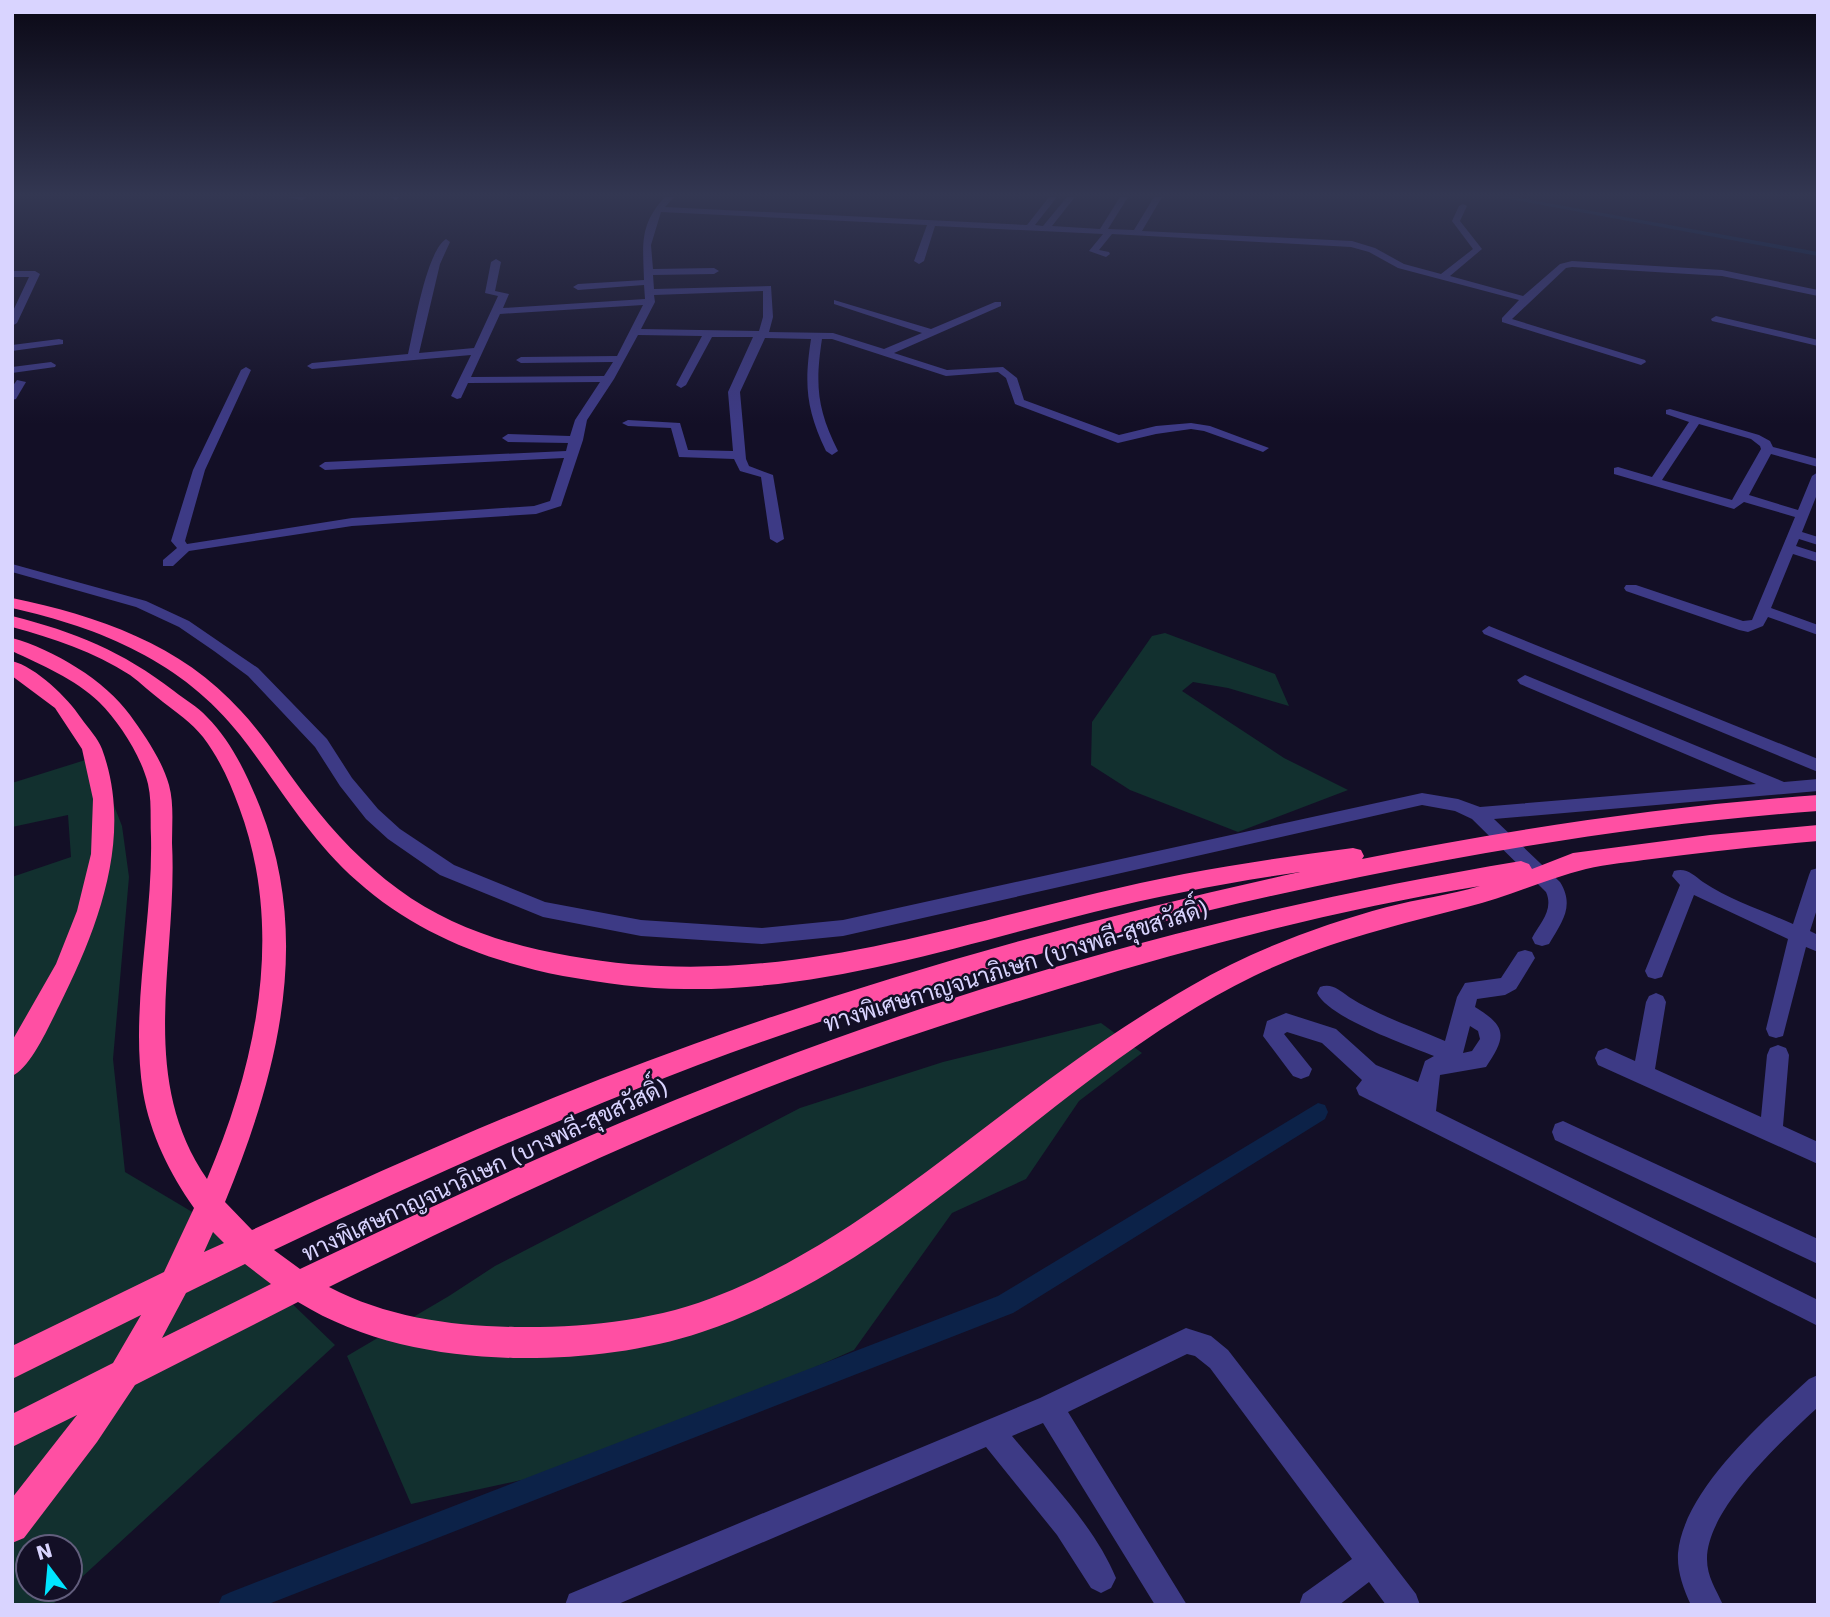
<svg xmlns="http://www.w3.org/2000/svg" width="1830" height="1617" font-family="'DejaVu Sans',Sarabun,sans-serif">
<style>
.green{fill:#12302f}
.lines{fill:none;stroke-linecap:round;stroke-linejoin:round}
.canal{fill:#0c2248;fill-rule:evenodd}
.minor{fill:#3d3a85;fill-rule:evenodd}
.highway{fill:#ff4fa3;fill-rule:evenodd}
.labels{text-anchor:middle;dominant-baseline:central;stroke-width:5;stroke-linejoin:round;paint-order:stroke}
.near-street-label{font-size:23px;fill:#d9d4ff;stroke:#130f26}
</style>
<rect width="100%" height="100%" fill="#130f26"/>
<g class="green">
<path d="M 1165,633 L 1275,674 L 1289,706 L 1228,688 L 1193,682 L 1182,691 L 1284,758 L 1348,790 L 1238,832 L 1130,790 L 1091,765 L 1092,722 L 1152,636 Z"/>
<path d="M 95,757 L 122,826 L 129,877 L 113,1059 L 125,1172 L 204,1219 L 335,1345 L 70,1588 L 70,1547 L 28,1547 L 28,1589 L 69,1589 L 52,1605 L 12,1605 L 12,877 L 71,857 L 68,815 L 12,827 L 12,783 Z"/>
<path d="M 1101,1023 L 1142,1053 L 1079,1101 L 1026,1179 L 952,1213 L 854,1350 L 595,1464 L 411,1504 L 347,1356 L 449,1296 L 495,1266 L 800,1108 L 943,1062 Z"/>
</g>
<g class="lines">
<g class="canal">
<path d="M 1498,197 L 1515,197 L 1818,252 L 1818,256 Z"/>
<path d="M 1318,1103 L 1325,1105 L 1328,1112 L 1325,1119 L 1013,1313 L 266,1605 L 218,1605 L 222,1596 L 231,1592 L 998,1296 Z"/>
</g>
<g class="minor">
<path d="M 288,197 L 306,197 L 306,198 L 302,200 Z"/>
<path d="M 391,197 L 399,197 L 399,198 L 395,200 Z"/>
<path d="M 665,197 L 674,197 L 665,207 L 1027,225 L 1049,197 L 1057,197 L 1035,225 L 1043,226 L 1067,197 L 1075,197 L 1052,226 L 1100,229 L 1120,197 L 1128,197 L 1108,229 L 1134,230 L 1154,197 L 1162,197 L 1142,231 L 1352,241 L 1375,248 L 1404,264 L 1441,274 L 1473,249 L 1452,221 L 1459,206 L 1463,204 L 1467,206 L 1460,221 L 1482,249 L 1450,276 L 1523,296 L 1560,264 L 1572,261 L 1722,270 L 1818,290 L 1818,296 L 1722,276 L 1572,267 L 1566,268 L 1512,319 L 1645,360 L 1646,362 L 1641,365 L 1502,322 L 1502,318 L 1519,300 L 1398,268 L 1369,252 L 1351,247 L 1112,234 L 1099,250 L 1109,252 L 1110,254 L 1106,257 L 1089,251 L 1103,234 L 935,226 L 924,261 L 919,264 L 914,261 L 927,225 L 661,212 L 651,245 L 653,269 L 714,268 L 719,271 L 714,274 L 653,275 L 654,289 L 771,286 L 773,317 L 769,332 L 833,333 L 884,349 L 922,333 L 834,304 L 834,300 L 931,329 L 995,302 L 1001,302 L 1001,306 L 894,353 L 947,370 L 1003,367 L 1017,378 L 1024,400 L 1119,435 L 1156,426 L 1191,423 L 1210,426 L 1269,448 L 1263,452 L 1204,431 L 1191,429 L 1156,434 L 1118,443 L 1015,404 L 1006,378 L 998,372 L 946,376 L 832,339 L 822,339 C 815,385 817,409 838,451 L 832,455 L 826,451 C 806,409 804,385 811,339 L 765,338 L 740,392 L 746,459 L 749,466 L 773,475 L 784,539 L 777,543 L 770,539 L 761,477 L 740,471 L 734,459 L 679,457 L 671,428 L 628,426 L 622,423 L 628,420 L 680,423 L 688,450 L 733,451 L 728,392 L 753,337 L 712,337 L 686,385 L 681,388 L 676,385 L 702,336 L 638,335 L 614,379 L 587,420 L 583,440 L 561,506 L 536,514 L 352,526 L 189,551 L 173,566 L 163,566 L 163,560 L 177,548 L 171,541 L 193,470 L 241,370 L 246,367 L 251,370 L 205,470 L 185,541 L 187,544 L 352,518 L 534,506 L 550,501 L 564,458 L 325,470 L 319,466 L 325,462 L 566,451 L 568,443 L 508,442 L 502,438 L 508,434 L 570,436 L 575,420 L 600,382 L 468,383 L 461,398 L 457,399 L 451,396 L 471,355 L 312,369 L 307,366 L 312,363 L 408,354 C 414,329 426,252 446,239 L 450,242 L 440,264 L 419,353 L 474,348 L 498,296 L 485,293 L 491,262 L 496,259 L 501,262 L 495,291 L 509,294 L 503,308 L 645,299 L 644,285 L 578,290 L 573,287 L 578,284 L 644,280 C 643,244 639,225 665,197 ZM 763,291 L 763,317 L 759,331 L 641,329 L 655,302 L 654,295 ZM 643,305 L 617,356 L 521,357 L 516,360 L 521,363 L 613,362 L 604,376 L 471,377 L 500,314 Z"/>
<path d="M 12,271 L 35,271 L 40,274 L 17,323 L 12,326 L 12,313 L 29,277 L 12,277 Z"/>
<path d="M 1716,316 L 1818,340 L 1818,346 L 1712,321 L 1711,319 Z"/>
<path d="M 59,339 L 63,340 L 63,344 L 12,351 L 12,345 Z"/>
<path d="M 51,362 L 56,365 L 55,367 L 12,373 L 12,367 Z"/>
<path d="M 17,380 L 26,382 L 16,399 L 12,400 L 12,387 Z"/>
<path d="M 1670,409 L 1759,435 L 1770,441 L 1773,447 L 1818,459 L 1818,467 L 1771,454 L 1749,495 L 1798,510 L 1812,476 L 1818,472 L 1818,492 L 1802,532 L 1818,537 L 1818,545 L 1799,539 L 1796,546 L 1818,553 L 1818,562 L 1793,554 L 1771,608 L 1818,625 L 1818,635 L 1768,617 L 1763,626 L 1748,632 L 1739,630 L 1626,591 L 1624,588 L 1626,585 L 1636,585 L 1743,621 L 1752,620 L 1795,517 L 1744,502 L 1734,509 L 1614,474 L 1614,468 L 1618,467 L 1652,477 L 1689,422 L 1666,414 L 1666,410 ZM 1699,424 L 1751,439 L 1760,446 L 1761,449 L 1732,500 L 1662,480 Z"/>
<path d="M 12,564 L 146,601 L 189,621 L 224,645 L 258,668 L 327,739 L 352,778 L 378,809 L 400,829 L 454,865 L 545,902 L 641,920 L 762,928 L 843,920 L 1422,793 L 1458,799 L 1480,807 L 1756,784 L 1520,684 L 1517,680 L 1525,675 L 1784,782 L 1818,779 L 1818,791 L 1494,819 L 1560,882 C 1575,906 1562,922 1549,944 L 1542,946 L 1535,944 L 1532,938 C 1540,923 1554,910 1546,892 L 1472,819 L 1455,811 L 1422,805 L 843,936 L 762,944 L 641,936 L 543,917 L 440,875 L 388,839 L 366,819 L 340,786 L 315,747 L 248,676 L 214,651 L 179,627 L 136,607 L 12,572 Z"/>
<path d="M 1489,626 L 1818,759 L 1818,772 L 1484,634 L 1482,631 Z"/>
<path d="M 1818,868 L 1818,906 L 1810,931 L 1818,935 L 1818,952 L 1806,947 L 1783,1036 L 1776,1038 L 1769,1036 L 1766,1029 L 1788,939 L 1694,895 L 1662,977 L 1655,979 L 1648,977 L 1645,971 L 1680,885 L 1672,876 L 1674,871 C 1686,867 1694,875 1703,882 C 1730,900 1764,911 1793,924 L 1809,875 L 1811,870 Z"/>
<path d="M 1525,950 L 1532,952 L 1535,958 L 1516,989 L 1505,995 L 1477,999 L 1475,1007 C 1508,1027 1506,1037 1486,1067 L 1440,1075 L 1436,1111 L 1818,1300 L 1818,1326 L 1359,1095 L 1356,1088 L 1362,1080 L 1322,1043 L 1287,1032 L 1284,1034 L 1312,1069 L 1309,1076 L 1301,1079 L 1293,1076 L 1263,1036 L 1267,1021 L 1286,1013 L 1336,1029 L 1376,1065 L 1418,1082 L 1425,1061 L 1434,1056 C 1407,1045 1329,1018 1317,993 L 1320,987 C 1332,983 1339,990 1349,997 C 1379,1016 1413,1027 1445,1041 L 1457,997 L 1465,983 L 1501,978 L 1518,952 ZM 1470,1026 L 1478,1031 L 1480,1039 L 1472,1051 L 1463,1053 Z"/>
<path d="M 1656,993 L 1663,996 L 1666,1002 L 1655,1069 L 1761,1117 L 1767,1055 L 1770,1048 L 1778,1045 L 1786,1048 L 1789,1055 L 1783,1126 L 1818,1142 L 1818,1164 L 1598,1065 L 1595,1058 L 1598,1051 L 1606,1048 L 1635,1061 L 1646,1002 L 1649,996 Z"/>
<path d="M 1563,1121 L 1818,1239 L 1818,1264 L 1555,1140 L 1552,1132 L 1555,1124 Z"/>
<path d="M 1186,1328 L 1211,1336 L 1228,1350 L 1416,1594 L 1420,1605 L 1386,1605 L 1369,1582 L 1339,1605 L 1299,1605 L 1303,1594 L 1352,1559 L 1210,1368 L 1195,1356 L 1187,1354 L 1068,1412 L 1187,1605 L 1155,1605 L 1043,1423 L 1012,1436 C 1048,1480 1094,1525 1116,1578 L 1111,1588 L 1101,1593 L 1091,1588 L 1057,1535 L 986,1447 L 616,1605 L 565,1605 L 569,1594 L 1040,1398 Z"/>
<path d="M 1818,1375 L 1818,1407 C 1783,1440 1707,1508 1707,1559 C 1707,1577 1716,1589 1723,1605 L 1691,1605 C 1683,1588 1677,1571 1678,1553 C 1684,1489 1765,1420 1809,1379 Z"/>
</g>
<g class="highway">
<path d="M 12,598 C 98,616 181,644 241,711 C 267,739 286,771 309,800 C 335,834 364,864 398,889 C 449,927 508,945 570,956 C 758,990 916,936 1097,893 C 1181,872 1267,859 1353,848 L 1361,850 L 1364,856 L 1362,859 C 1513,829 1664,806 1818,795 L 1818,811 C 1664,822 1512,846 1360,877 C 1135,923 913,985 698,1065 C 554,1120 413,1184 274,1250 L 300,1269 C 443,1201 586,1134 733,1077 C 984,978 1255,905 1521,861 L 1529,864 L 1532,869 L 1573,853 L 1710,835 L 1818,825 L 1818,841 C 1762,846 1707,852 1652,859 C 1630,862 1607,864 1586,869 C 1546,879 1507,897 1467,907 C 1394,926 1322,943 1254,976 C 1056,1072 914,1261 702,1332 C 642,1352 577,1359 513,1358 C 438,1356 363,1342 298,1302 L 135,1385 L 97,1442 L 24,1538 L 12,1543 L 12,1498 L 77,1415 L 12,1447 L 12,1414 L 113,1363 L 141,1315 L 12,1379 L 12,1346 L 164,1272 L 194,1208 C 170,1174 150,1134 143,1092 C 130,1009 153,922 151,837 C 150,820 152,801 148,784 C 141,756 120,723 99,702 C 75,679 42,665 12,651 L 12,638 C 53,649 106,681 130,715 C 145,736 162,760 169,785 C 174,803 172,824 172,843 C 178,959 136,1076 207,1179 C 257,1062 285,930 239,807 C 230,782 219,758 203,737 C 191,722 177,713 163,702 C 151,693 141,683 130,675 C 94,652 53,638 12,627 L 12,616 C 75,632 122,651 174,691 C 185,700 197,706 207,717 C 232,742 247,775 260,807 C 313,941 277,1075 225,1202 L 252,1230 C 397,1163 543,1098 694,1044 C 892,973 1094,917 1300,872 C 1231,882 1162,895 1094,912 C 960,945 825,991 685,989 C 644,989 604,983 563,976 C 487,961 415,933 357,881 C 309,839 279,785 240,735 C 183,662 101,628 12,608 ZM 1480,886 C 1449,895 1418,899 1387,907 C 1320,925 1251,951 1191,986 C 1130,1021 1073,1061 1016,1104 C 923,1174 831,1250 722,1294 C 657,1321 584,1328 515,1327 C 451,1326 386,1317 329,1287 C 468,1218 609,1150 754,1093 C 857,1052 962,1018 1068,986 C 1203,945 1341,909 1480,886 ZM 213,1232 L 224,1243 L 204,1252 ZM 245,1264 L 271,1284 L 162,1338 L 186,1293 Z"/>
<path d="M 12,661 C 36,667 68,698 81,718 C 88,728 98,738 102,749 C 134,836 98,928 59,1006 C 50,1024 30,1069 12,1076 L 12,1041 L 56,964 L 77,911 L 91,854 L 93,799 L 82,749 L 55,708 L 12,676 Z"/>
</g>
</g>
<linearGradient id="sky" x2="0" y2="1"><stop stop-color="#0a0815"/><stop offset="0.46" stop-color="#333752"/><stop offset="1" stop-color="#333752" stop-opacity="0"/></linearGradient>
<rect width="1830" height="424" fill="url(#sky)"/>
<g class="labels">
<g class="near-street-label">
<text transform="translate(1016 966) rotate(-17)">ทางพิเศษกาญจนาภิเษก (บางพลี-สุขสวัสดิ์)</text>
<text transform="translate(485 1170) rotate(-25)">ทางพิเศษกาญจนาภิเษก (บางพลี-สุขสวัสดิ์)</text>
</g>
</g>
<rect width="1830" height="1617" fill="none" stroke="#d9d4ff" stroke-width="28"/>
<g transform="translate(49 1568) rotate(344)"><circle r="33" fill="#130f26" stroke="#625e7d" stroke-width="2"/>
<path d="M0-5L12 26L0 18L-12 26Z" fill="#00e5ff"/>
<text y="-10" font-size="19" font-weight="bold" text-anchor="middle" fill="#d9d4ff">N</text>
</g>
</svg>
